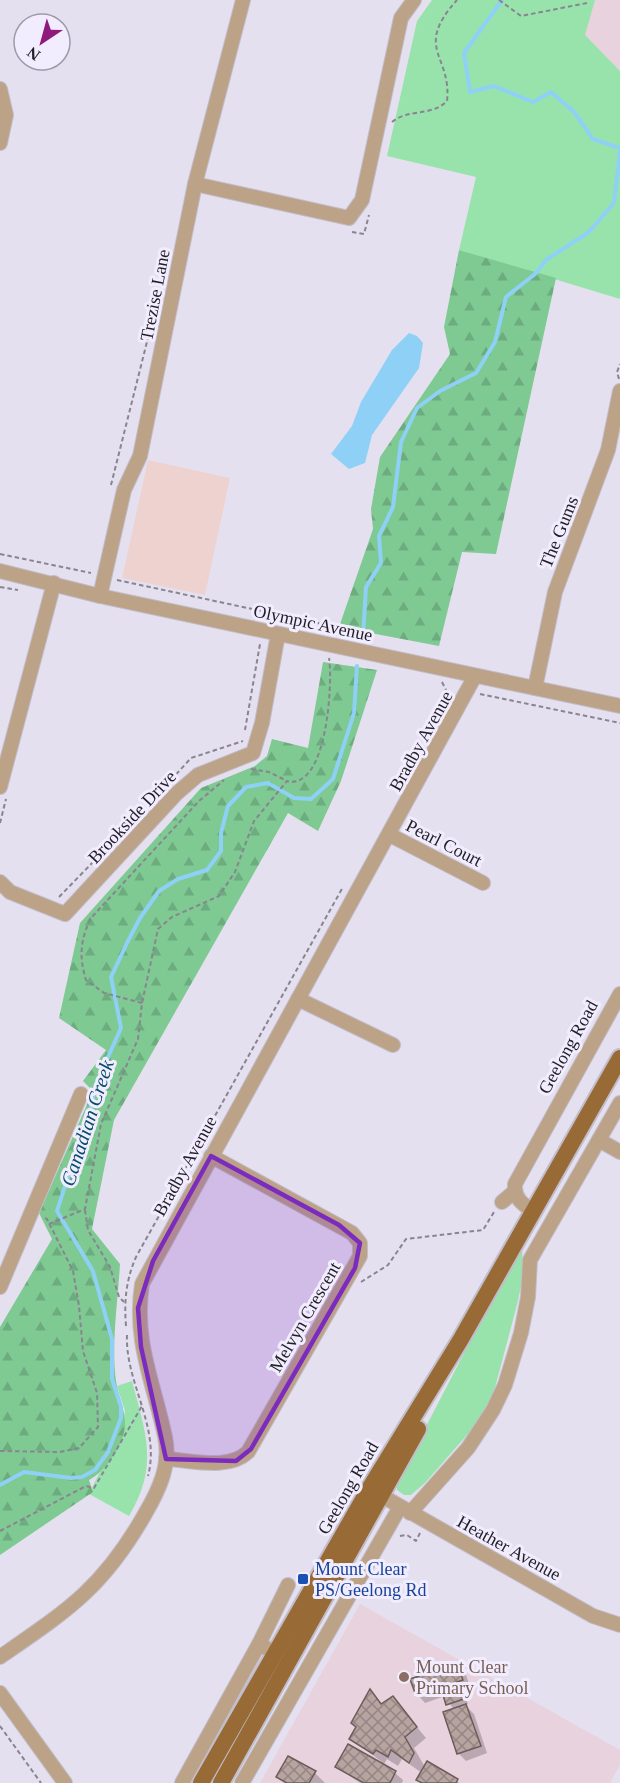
<svg xmlns="http://www.w3.org/2000/svg" width="620" height="1783" font-family="Georgia,serif">
<style>
.commercial{fill:#edd2d0}
.education{fill:#e8d2de}
.green{fill:#98e3ac}
.forest{fill:url(#forest-firs)}
.water{fill:#8fd0f6}
.shadow{fill:#0003}
.lines{fill:none;stroke-linecap:round;stroke-linejoin:round}
.stream{stroke:#8fd0f6;stroke-width:4}
.building{fill:url(#building-cross-hatch);stroke:#6d5c59;stroke-width:1.5}
.minor-casing{stroke:#c2bdcb;stroke-width:16}
.major-casing{stroke:#c2bdcb;stroke-width:20}
.path{stroke:#888590;stroke-width:2;stroke-dasharray:4.5 3;stroke-linecap:butt}
.minor{stroke:#bca287;stroke-width:14}
.major{stroke:#986a36;stroke-width:16}
.marked{fill:#7b2cbf;fill-opacity:0.2;stroke:#7b2cbf;stroke-width:4.5;stroke-linejoin:round}
.transit-dot{fill:#1a4fb4;stroke:#f2edfe;stroke-width:2}
.education-dot{fill:#8d6e63;stroke:#f2edfe;stroke-width:2}
.labels{text-anchor:middle;dominant-baseline:central;stroke-width:6;stroke-linejoin:round;paint-order:stroke}
.street-label{font-size:18px;fill:#211f25;stroke:#f2edfe}
.transit-label{font-size:18px;fill:#164399;stroke:#f2edfe;text-anchor:start}
.education-label{font-size:18px;fill:#785e54;stroke:#f2edfe;text-anchor:start}
.water-label{font-size:20px;font-style:italic;fill:#044c6b;stroke:#f2edfe}
</style>
<defs>
<pattern id="forest-firs" width="22" height="20" patternUnits="userSpaceOnUse" patternTransform="scale(1.5)"><rect width="22" height="20" fill="#7fc993"/><path d="M5 1l3.5 6h-7zM16 11l3.5 6h-7z" fill="#6dac7f"/></pattern>
<pattern id="building-cross-hatch" width="8" height="8" patternUnits="userSpaceOnUse" patternTransform="scale(1.5)"><rect width="8" height="8" fill="#b7a4a1"/><path d="M0 0l8 8M0 8l8-8" fill="none" stroke="#948583"/></pattern>
</defs>
<rect width="100%" height="100%" fill="#e5e0f0"/>
<path class="commercial" d="M 148,460 L 230,478 L 205,595 L 122,578 Z"/>
<g class="education">
<path d="M 595,0 L 620,0 L 620,71 L 584,35 Z"/>
<path d="M 360,1604 L 620,1750 L 620,1765 L 610,1783 L 260,1783 Z"/>
</g>
<g class="green">
<path d="M 432,0 L 595,0 L 585,35 L 620,71 L 620,299 L 459,250 L 476,177 L 387,156 L 417,21 Z"/>
<path d="M 522,1242 L 523,1275 L 518,1301 L 492,1399 L 473,1428 L 425,1483 L 411,1495 L 404,1495 L 397,1490 L 397,1482 Z"/>
<path d="M 132,1381 C 146,1434 159,1466 129,1516 L 89,1494 L 123,1424 L 125,1411 L 117,1386 Z"/>
</g>
<g class="forest">
<path d="M 459,250 L 556,278 L 496,554 L 462,552 L 439,646 L 339,627 L 373,529 L 371,509 L 380,457 L 450,354 L 444,327 Z"/>
<path d="M 323,662 L 377,670 L 341,781 L 318,831 L 288,813 L 114,1120 L 92,1229 L 120,1264 C 118,1300 111,1345 116,1381 C 118,1396 126,1411 125,1427 C 123,1445 105,1472 89,1480 L 93,1492 L 0,1555 L 0,1327 L 52,1239 L 39,1213 L 93,1091 L 83,1081 L 106,1050 L 59,1018 L 80,923 L 201,788 L 255,766 L 267,756 L 272,739 L 308,748 Z"/>
</g>
<path class="water" d="M 409,333 L 417,336 L 423,343 L 419,368 L 372,435 L 365,463 L 349,469 L 331,454 L 352,426 L 361,402 L 392,350 Z"/>
<g class="shadow">
<path d="M 457,1665 L 465,1672 L 470,1687 L 462,1690 L 468,1704 L 465,1705 L 474,1714 L 487,1753 L 466,1761 L 458,1753 L 454,1710 L 445,1696 L 425,1703 L 418,1695 Z"/>
<path d="M 370,1691 L 383,1705 L 393,1698 L 426,1738 L 414,1748 L 425,1767 L 460,1783 L 422,1783 L 418,1779 L 422,1773 L 402,1759 L 398,1766 L 387,1759 L 383,1766 L 395,1773 L 403,1780 L 402,1783 L 360,1783 L 337,1767 L 382,1765 L 383,1763 L 351,1738 Z"/>
<path d="M 315,1773 L 325,1783 L 284,1783 L 278,1777 Z"/>
</g>
<g class="lines">
<g class="stream">
<path d="M 502,0 L 464,53 L 470,92 L 494,86 L 533,102 L 551,92 L 574,112 L 593,139 L 620,148"/>
<path d="M 363,637 L 366,587 L 381,563 L 379,536 L 393,507 L 401,442 L 417,408 L 440,391 L 476,373 L 495,342 L 506,297 L 535,274 L 546,260 L 589,232 L 614,203 L 620,152"/>
<path d="M 0,1485 L 24,1472 L 71,1478 L 82,1477 L 95,1470 L 108,1452 L 121,1418 L 121,1407 L 112,1379 L 112,1339 L 93,1271 L 57,1211 L 67,1180 L 82,1148 L 96,1084 L 121,1028 L 111,977 L 128,941 L 140,918 L 159,891 L 178,879 L 207,870 L 221,851 L 221,833 L 228,806 L 246,787 L 268,783 L 294,798 L 311,799 L 333,779 L 354,713 L 357,666"/>
</g>
</g>
<g class="building">
<path d="M 457,1663 L 463,1680 L 416,1696 L 410,1679 Z"/>
<path d="M 459,1686 L 464,1699 L 446,1705 L 442,1692 Z"/>
<path d="M 370,1689 L 381,1704 L 393,1696 L 417,1727 L 405,1737 L 414,1753 L 409,1763 L 391,1750 L 388,1757 L 376,1750 L 373,1754 L 349,1739 L 356,1727 L 351,1723 Z"/>
<path d="M 466,1704 L 481,1746 L 457,1754 L 443,1712 Z"/>
<path d="M 348,1744 L 396,1771 L 390,1783 L 364,1783 L 335,1767 Z"/>
<path d="M 288,1756 L 316,1771 L 309,1783 L 287,1783 L 276,1777 Z"/>
<path d="M 427,1761 L 458,1779 L 456,1783 L 422,1783 L 416,1780 Z"/>
</g>
<g class="lines">
<g class="minor-casing">
<g id="minor">
<path d="M 0,89 L 6,115 L 0,143"/>
<path d="M 195,184 L 349,218 L 362,200 L 401,18 L 414,0"/>
<path d="M 0,571 L 100,596 L 620,706"/>
<path d="M 100,596 L 124,490 L 140,456 L 195,184 L 243,0"/>
<path d="M 535,688 L 555,592 L 608,450 L 620,391"/>
<path d="M 0,787 L 54,583"/>
<path d="M 390,835 L 483,883"/>
<path d="M 0,882 L 10,892 L 65,914 L 176,794 L 198,775 L 253,753 L 262,723 L 278,634"/>
<path d="M 298,999 L 393,1045"/>
<path d="M 599,1140 L 620,1152"/>
<path d="M 502,1202 L 515,1191"/>
<path d="M 533,1211 C 522,1204 514,1198 515,1184 L 620,994"/>
<path d="M 0,1287 L 81,1094"/>
<path d="M 166,1459 C 191,1460 228,1471 248,1452 L 360,1256 L 360,1243 L 352,1233 L 211,1156"/>
<path d="M 382,1496 L 593,1616 L 620,1625"/>
<path d="M 410,1513 L 468,1448 L 493,1410 L 505,1385 L 521,1333 L 528,1297 L 530,1260 L 620,1103"/>
<path d="M 259,1644 L 288,1585"/>
<path d="M 0,1657 C 68,1610 103,1588 145,1514 C 159,1490 171,1465 165,1437 C 154,1383 133,1341 142,1284 L 475,676"/>
<path d="M 0,1693 L 65,1783"/>
<path d="M 182,1783 L 259,1644 L 275,1653"/>
<path d="M 242,1783 L 400,1507"/>
</g>
</g>
<g class="major-casing">
<g id="major">
<path d="M 201,1783 L 369,1489 L 461,1339 L 620,1058"/>
<path d="M 221,1783 L 418,1429"/>
</g>
</g>
<g class="path">
<path d="M 499,0 L 521,16 L 587,3"/>
<path d="M 392,122 C 409,108 431,117 447,101 C 452,55 413,49 457,0"/>
<path d="M 352,232 L 364,234 L 369,215"/>
<path d="M 619,379 L 617,372 L 620,364"/>
<path d="M 111,485 L 157,302"/>
<path d="M 0,554 L 91,573"/>
<path d="M 117,580 L 336,627 L 335,632"/>
<path d="M 0,587 L 18,590"/>
<path d="M 442,682 L 449,696"/>
<path d="M 480,694 L 620,723"/>
<path d="M 245,730 L 260,644"/>
<path d="M 251,769 L 269,772 L 287,781"/>
<path d="M 171,780 L 191,758 L 243,741"/>
<path d="M 0,823 L 6,799"/>
<path d="M 59,897 L 97,858"/>
<path d="M 142,1003 L 104,993 L 86,980 C 79,957 80,940 91,918 L 199,801 L 224,780"/>
<path d="M 85,1210 L 88,1230 L 110,1267 L 119,1297 L 124,1302"/>
<path d="M 49,1224 L 85,1209 L 101,1124 L 138,1039 L 142,1003 L 158,929 L 172,917 L 219,896 L 235,872 L 254,821 L 287,781 C 327,791 333,683 329,658"/>
<path d="M 361,1282 L 388,1265 L 406,1239 L 483,1230 L 494,1212"/>
<path d="M 126,1326 C 124,1301 126,1280 136,1257 L 343,887"/>
<path d="M 127,1335 C 125,1383 161,1427 148,1476"/>
<path d="M 0,1451 L 60,1452 L 79,1448 L 98,1427 L 97,1393 L 83,1351 L 79,1306 L 73,1271 L 47,1219 L 43,1217"/>
<path d="M 0,1531 L 86,1486 L 94,1488 L 142,1406"/>
<path d="M 400,1536 L 407,1535 L 416,1541 L 420,1533"/>
<path d="M 0,1726 L 41,1783"/>
</g>
<use href="#minor" class="minor"/>
<use href="#major" class="major"/>
</g>
<path class="marked" d="M 211,1156 L 339,1225 L 360,1243 L 355,1268 L 251,1449 L 236,1461 L 166,1459 L 141,1347 L 138,1308 L 153,1261 Z"/>
<rect class="transit-dot" x="297" y="1573" width="12" height="12" rx="3"/>
<circle class="education-dot" cx="404" cy="1677" r="6"/>
<g class="labels">
<g class="street-label">
<text transform="translate(155 295) rotate(-79)">Trezise Lane</text>
<text transform="translate(559 532) rotate(-68)">The Gums</text>
<text transform="translate(313 623) rotate(12)">Olympic Avenue</text>
<text transform="translate(421 741) rotate(-61)">Bradby Avenue</text>
<text transform="translate(132 817) rotate(-47)">Brookside Drive</text>
<text transform="translate(444 843) rotate(27)">Pearl Court</text>
<text transform="translate(568 1047) rotate(-61)">Geelong Road</text>
<text transform="translate(185 1166) rotate(-61)">Bradby Avenue</text>
<text transform="translate(305 1317) rotate(-60)">Melvyn Crescent</text>
<text transform="translate(348 1488) rotate(-60)">Geelong Road</text>
<text transform="translate(509 1548) rotate(29)">Heather Avenue</text>
</g>
<g class="transit-label">
<text x="315" y="1569">Mount Clear<tspan x="315" dy="21">PS/Geelong Rd</tspan></text>
</g>
<g class="education-label">
<text x="416" y="1667">Mount Clear<tspan x="416" dy="21">Primary School</tspan></text>
</g>
<g class="water-label">
<text transform="translate(87 1123) rotate(-72)">Canadian Creek</text>
</g>
</g>
<g transform="translate(42 42) rotate(216)"><circle r="28" fill="#f2edfe" stroke="#9e9ba7" stroke-width="1.5"/>
<path d="M0-4.5L10 22L0 15L-10 22Z" fill="#8e1b7c"/>
<text y="-9" font-size="16" font-weight="bold" text-anchor="middle" fill="#211f25">N</text>
</g>
</svg>
